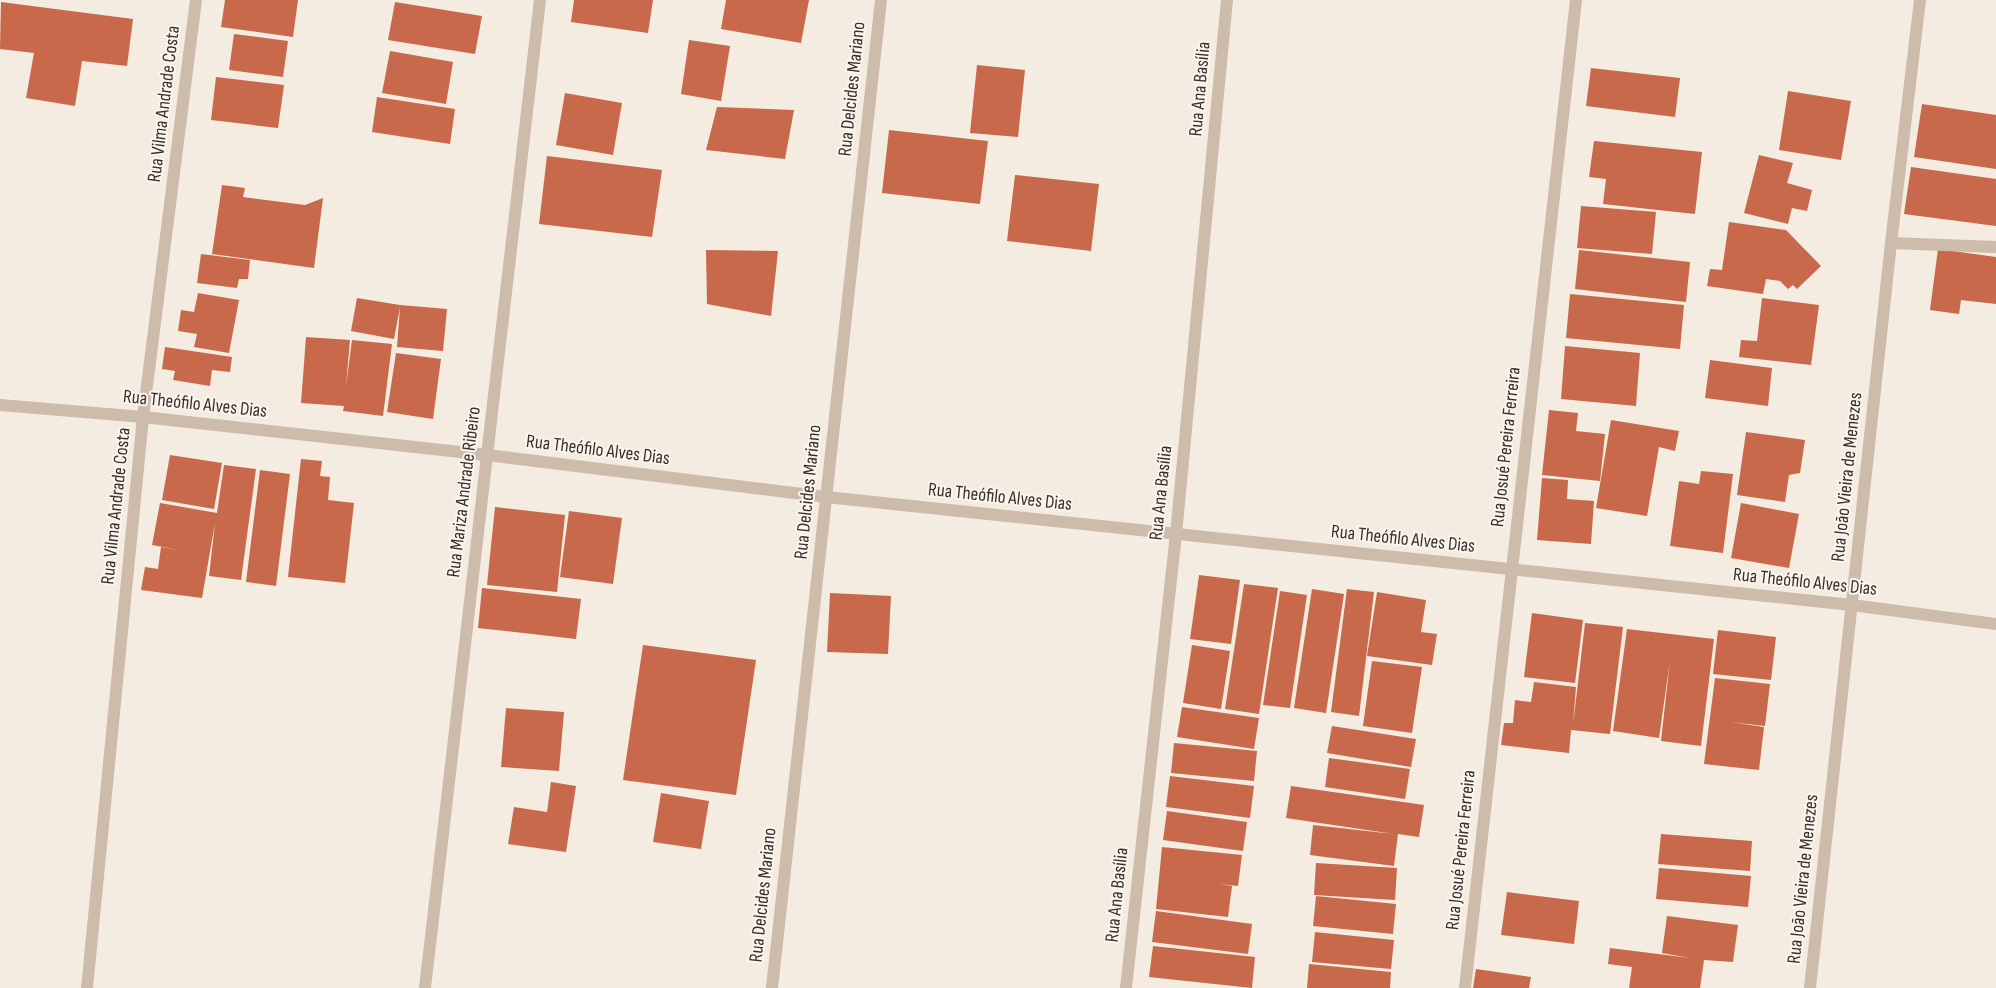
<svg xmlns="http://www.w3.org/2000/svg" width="1996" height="988" font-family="'Sofia Sans Condensed',sans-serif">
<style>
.building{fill:#c8694b}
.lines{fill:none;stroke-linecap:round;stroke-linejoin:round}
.minor{stroke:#cdbbac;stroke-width:12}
.labels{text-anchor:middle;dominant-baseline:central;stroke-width:4;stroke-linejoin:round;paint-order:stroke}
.street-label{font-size:19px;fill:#3b302b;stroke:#fbf5ee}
</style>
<rect width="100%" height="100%" fill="#f4ebe1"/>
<g class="building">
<path d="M 225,0 L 298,0 L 293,37 L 221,27 Z"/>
<path d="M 574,0 L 653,0 L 648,33 L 571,22 Z"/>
<path d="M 726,0 L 809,0 L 801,43 L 721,29 Z"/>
<path d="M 1,2 L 133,19 L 127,66 L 82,61 L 75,106 L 26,98 L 34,53 L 0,49 Z"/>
<path d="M 395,2 L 482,16 L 475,54 L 388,40 Z"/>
<path d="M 234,34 L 288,41 L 283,77 L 229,70 Z"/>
<path d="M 689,40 L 730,46 L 721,101 L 681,94 Z"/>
<path d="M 390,51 L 453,62 L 446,104 L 382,93 Z"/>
<path d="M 977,65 L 1025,70 L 1018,137 L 970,133 Z"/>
<path d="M 1591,68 L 1680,78 L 1675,117 L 1586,106 Z"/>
<path d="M 216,77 L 284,85 L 278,128 L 211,120 Z"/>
<path d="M 1788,91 L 1851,101 L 1841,160 L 1779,150 Z"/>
<path d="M 565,93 L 622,103 L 613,155 L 556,145 Z"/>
<path d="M 377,97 L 455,109 L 450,144 L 372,132 Z"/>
<path d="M 1922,104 L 1996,115 L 1996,169 L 1914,157 Z"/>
<path d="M 717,107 L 794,110 L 785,159 L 706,150 Z"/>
<path d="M 889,130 L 988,141 L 980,204 L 882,193 Z"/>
<path d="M 1594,141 L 1702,152 L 1695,214 L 1603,204 L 1606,179 L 1589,177 Z"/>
<path d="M 1759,155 L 1793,163 L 1787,183 L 1812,190 L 1807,211 L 1792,208 L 1788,224 L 1744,213 Z"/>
<path d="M 547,156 L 662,170 L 652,237 L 539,224 Z"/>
<path d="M 1911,167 L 1996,179 L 1996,226 L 1904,214 Z"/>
<path d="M 1015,175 L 1099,184 L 1091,251 L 1007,241 Z"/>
<path d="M 222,185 L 245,188 L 243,197 L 305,205 L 323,198 L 314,268 L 212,254 Z"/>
<path d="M 1581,206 L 1656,212 L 1652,254 L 1577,248 Z"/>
<path d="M 1729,222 L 1786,230 L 1821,266 L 1797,289 L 1793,285 L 1788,289 L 1780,281 L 1766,279 L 1763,294 L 1707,286 L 1710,269 L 1722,270 Z"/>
<path d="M 1938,249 L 1996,257 L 1996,304 L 1961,300 L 1959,314 L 1930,310 Z"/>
<path d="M 706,250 L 778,251 L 771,316 L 707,304 Z"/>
<path d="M 1579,250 L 1690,262 L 1686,302 L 1575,289 Z"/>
<path d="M 201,254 L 250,260 L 248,279 L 239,279 L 237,288 L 197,283 Z"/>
<path d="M 198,293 L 239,300 L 229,353 L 194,347 L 197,334 L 178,331 L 181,310 L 194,312 Z"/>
<path d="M 1570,294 L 1684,305 L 1680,349 L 1566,338 Z"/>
<path d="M 357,298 L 400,305 L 447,309 L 443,351 L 397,347 L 400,307 L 394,339 L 351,331 Z"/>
<path d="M 1762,298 L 1819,305 L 1811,365 L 1739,357 L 1741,340 L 1757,341 Z"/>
<path d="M 306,337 L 350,340 L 346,386 L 352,340 L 392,344 L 383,416 L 343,411 L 344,406 L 301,403 Z"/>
<path d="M 1565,346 L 1640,353 L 1636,406 L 1561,399 Z"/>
<path d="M 165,347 L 232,357 L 230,372 L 212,370 L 210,386 L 173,380 L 175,371 L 162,369 Z"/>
<path d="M 396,353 L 441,359 L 433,419 L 387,412 Z"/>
<path d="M 1710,360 L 1772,368 L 1768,406 L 1705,398 Z"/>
<path d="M 1549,410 L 1578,413 L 1576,431 L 1605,434 L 1600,481 L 1542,475 Z"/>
<path d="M 1611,420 L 1679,431 L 1675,451 L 1659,447 L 1647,516 L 1596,508 Z"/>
<path d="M 1746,432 L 1805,440 L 1800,473 L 1789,475 L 1785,502 L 1737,495 Z"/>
<path d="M 170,455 L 222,463 L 214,509 L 162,500 Z"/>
<path d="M 301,459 L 322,461 L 320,476 L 330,477 L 328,500 L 354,503 L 345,583 L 288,577 Z"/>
<path d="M 224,465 L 256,469 L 241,580 L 209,576 L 215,523 L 202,598 L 141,590 L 145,567 L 158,569 L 161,547 L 185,551 L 152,545 L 160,503 L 217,513 Z"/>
<path d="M 260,470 L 290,474 L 276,586 L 246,582 Z"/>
<path d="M 1701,471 L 1733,474 L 1723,553 L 1670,546 L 1679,481 L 1699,484 Z"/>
<path d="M 1542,478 L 1568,480 L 1567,499 L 1594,501 L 1591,544 L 1537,540 Z"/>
<path d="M 1741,503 L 1799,514 L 1789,568 L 1731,558 Z"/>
<path d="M 495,507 L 565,515 L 557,592 L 487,585 Z"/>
<path d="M 569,511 L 622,518 L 613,584 L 560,577 Z"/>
<path d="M 1199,575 L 1240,580 L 1231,644 L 1190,639 Z"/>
<path d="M 1244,584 L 1278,588 L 1259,714 L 1225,709 Z"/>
<path d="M 482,588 L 581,599 L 576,639 L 478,628 Z"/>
<path d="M 1312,589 L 1344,594 L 1326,713 L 1294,708 Z"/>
<path d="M 1347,589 L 1374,592 L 1359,716 L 1331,712 Z"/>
<path d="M 1280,591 L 1307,595 L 1290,708 L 1263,705 Z"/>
<path d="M 1377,592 L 1426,600 L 1421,632 L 1437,634 L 1432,665 L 1367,656 Z"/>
<path d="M 830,593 L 891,596 L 888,654 L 827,652 Z"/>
<path d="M 1532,613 L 1583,620 L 1575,683 L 1524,677 Z"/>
<path d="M 1585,623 L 1623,627 L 1610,734 L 1571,730 L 1569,753 L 1501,745 L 1504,723 L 1513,723 L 1515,700 L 1531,702 L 1534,682 L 1576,687 L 1573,725 Z"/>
<path d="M 1627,629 L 1714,639 L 1701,746 L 1661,741 L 1670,660 L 1659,738 L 1613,731 Z"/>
<path d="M 1718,630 L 1776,637 L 1771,680 L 1713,674 Z"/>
<path d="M 643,645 L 756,660 L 736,795 L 623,780 Z"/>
<path d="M 1192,645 L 1230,651 L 1221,709 L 1183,703 Z"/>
<path d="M 1372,661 L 1422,667 L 1412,733 L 1363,726 Z"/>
<path d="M 1715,678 L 1770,684 L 1765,726 L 1730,722 L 1764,727 L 1759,770 L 1704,764 Z"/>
<path d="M 1182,707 L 1259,718 L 1254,749 L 1177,737 Z"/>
<path d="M 506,708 L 564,712 L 559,771 L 501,767 Z"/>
<path d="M 1332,726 L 1416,739 L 1411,767 L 1327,753 Z"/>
<path d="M 1174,743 L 1257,751 L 1254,781 L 1171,773 Z"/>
<path d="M 1329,758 L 1410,769 L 1405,799 L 1325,787 Z"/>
<path d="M 1170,776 L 1254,786 L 1250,818 L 1166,807 Z"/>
<path d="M 551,782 L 576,786 L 566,852 L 508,844 L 514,807 L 547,812 Z"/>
<path d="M 1291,786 L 1424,805 L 1419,837 L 1398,834 L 1394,866 L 1310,855 L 1313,825 L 1394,834 L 1286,818 Z"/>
<path d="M 661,793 L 709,801 L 701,849 L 653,842 Z"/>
<path d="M 1167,811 L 1247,822 L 1243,851 L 1163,840 Z"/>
<path d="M 1661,834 L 1752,841 L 1750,871 L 1658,864 Z"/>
<path d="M 1162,847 L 1242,855 L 1238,886 L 1218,884 L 1232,886 L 1228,917 L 1156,909 Z"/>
<path d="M 1316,863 L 1397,868 L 1395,900 L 1314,895 Z"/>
<path d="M 1659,868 L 1751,876 L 1748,907 L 1656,899 Z"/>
<path d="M 1507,892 L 1579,901 L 1574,944 L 1501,935 Z"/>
<path d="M 1316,896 L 1396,904 L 1393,934 L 1313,926 Z"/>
<path d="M 1156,911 L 1252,924 L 1248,954 L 1152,942 Z"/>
<path d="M 1667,916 L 1738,925 L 1733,962 L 1704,960 L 1700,988 L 1629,988 L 1632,967 L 1608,964 L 1610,948 L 1690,958 L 1662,953 Z"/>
<path d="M 1315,932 L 1394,940 L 1391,969 L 1312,962 Z"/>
<path d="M 1153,946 L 1255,957 L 1252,988 L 1149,977 Z"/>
<path d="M 1309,964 L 1391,972 L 1390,988 L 1307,988 Z"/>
<path d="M 1476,969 L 1531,977 L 1529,988 L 1473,988 Z"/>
</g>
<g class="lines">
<g class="minor">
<path d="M 1891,243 L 1996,247"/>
<path d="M 0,405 L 143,417 L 487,455 L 826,497 L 1852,605 L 1996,624"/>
<path d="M 87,988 L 143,417 L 196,0"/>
<path d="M 425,988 L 540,0"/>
<path d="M 772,988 L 881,0"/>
<path d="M 1126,988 L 1176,534 L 1227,0"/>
<path d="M 1465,988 L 1576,0"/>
<path d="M 1810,988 L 1891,243 L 1920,0"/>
</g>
</g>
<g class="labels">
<g class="street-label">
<text transform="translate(852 89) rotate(-84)">Rua Delcides Mariano</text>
<text transform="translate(1200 89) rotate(-85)">Rua Ana Basília</text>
<text transform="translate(164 104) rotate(-83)">Rua Vilma Andrade Costa</text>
<text transform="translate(195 404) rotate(6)">Rua Theófilo Alves Dias</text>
<text transform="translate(1506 447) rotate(-84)">Rua Josué Pereira Ferreira</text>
<text transform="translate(598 450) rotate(7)">Rua Theófilo Alves Dias</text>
<text transform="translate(1847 477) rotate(-84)">Rua João Vieira de Menezes</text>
<text transform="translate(464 492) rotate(-83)">Rua Mariza Andrade Ribeiro</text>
<text transform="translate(808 492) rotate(-84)">Rua Delcides Mariano</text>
<text transform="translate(1161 493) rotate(-84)">Rua Ana Basília</text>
<text transform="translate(1000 497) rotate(6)">Rua Theófilo Alves Dias</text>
<text transform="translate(116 506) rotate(-84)">Rua Vilma Andrade Costa</text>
<text transform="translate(1403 539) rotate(6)">Rua Theófilo Alves Dias</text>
<text transform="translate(1805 582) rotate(6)">Rua Theófilo Alves Dias</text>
<text transform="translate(1461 850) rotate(-84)">Rua Josué Pereira Ferreira</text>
<text transform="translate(1803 879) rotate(-84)">Rua João Vieira de Menezes</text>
<text transform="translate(763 895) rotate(-84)">Rua Delcides Mariano</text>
<text transform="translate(1117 895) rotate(-84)">Rua Ana Basília</text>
</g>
</g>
</svg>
